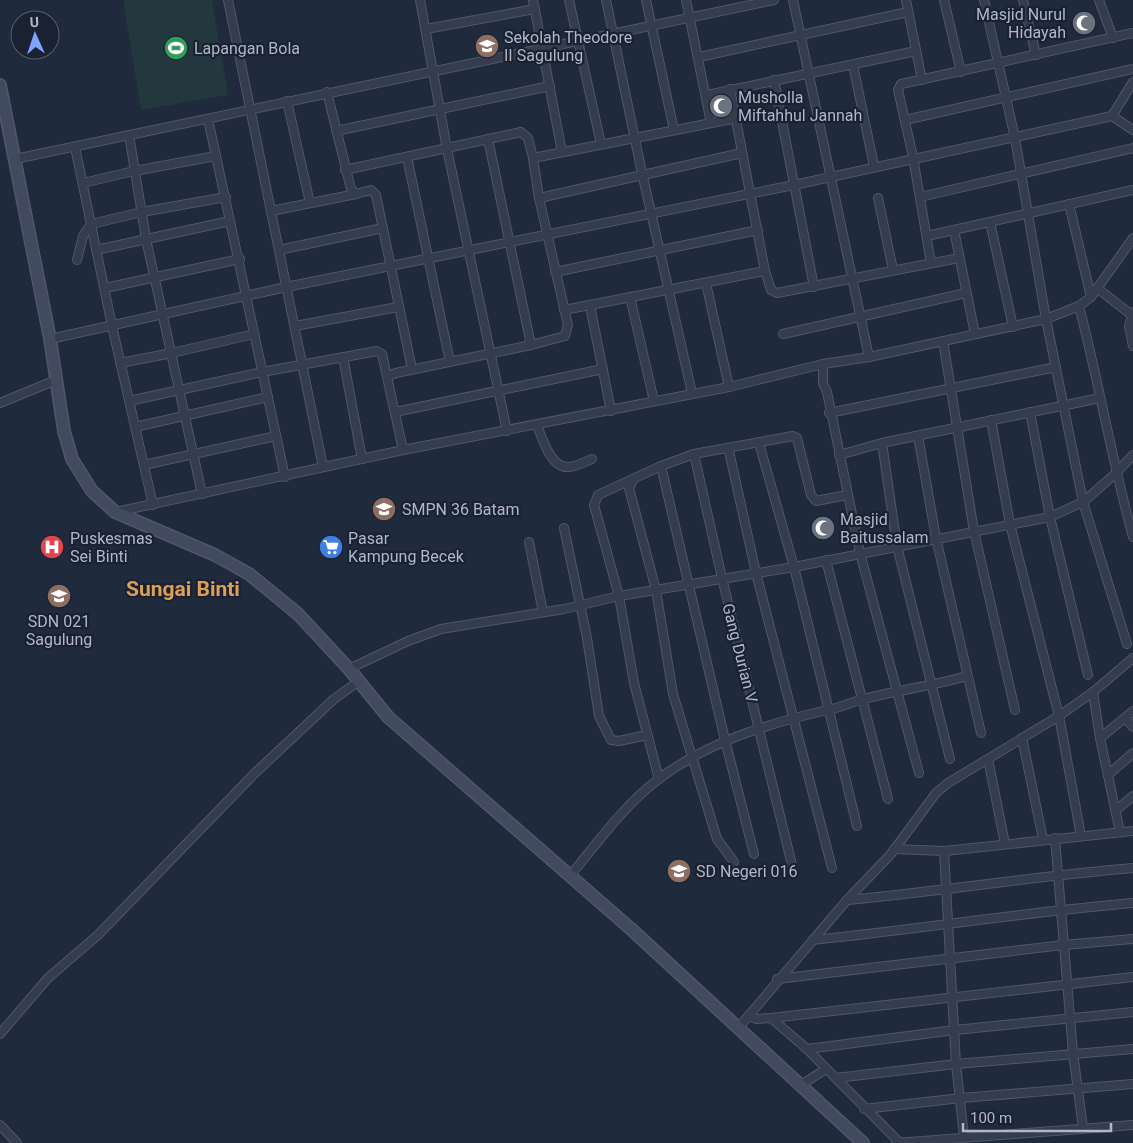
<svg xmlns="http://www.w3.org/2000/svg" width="1133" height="1143" font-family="Roboto,sans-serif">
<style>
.green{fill:#22383e}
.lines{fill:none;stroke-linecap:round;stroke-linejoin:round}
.street-casing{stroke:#505767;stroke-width:10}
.secondary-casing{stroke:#505767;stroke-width:14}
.street{stroke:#343c4d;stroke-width:8}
.secondary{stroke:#424a60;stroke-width:11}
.labels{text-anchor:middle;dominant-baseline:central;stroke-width:4.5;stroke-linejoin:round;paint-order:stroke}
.poi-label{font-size:16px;fill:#b0b7c8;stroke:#1a2131;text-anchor:start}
.street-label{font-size:16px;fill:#b0b7c8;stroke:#1a2131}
.district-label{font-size:21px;font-weight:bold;fill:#dc9f57;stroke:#1a2131}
</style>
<rect width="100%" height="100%" fill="#202a3d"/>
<path class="green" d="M 123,0 L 212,0 L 228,95 L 141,110 Z"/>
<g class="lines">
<g class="street-casing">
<g id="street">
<path d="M 228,0 L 323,467"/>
<path d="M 420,0 L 447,149 L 507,431"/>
<path d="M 533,0 L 562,152"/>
<path d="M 569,0 L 601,144"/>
<path d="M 606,0 L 642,173 L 692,393"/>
<path d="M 646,0 L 674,130"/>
<path d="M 686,0 L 711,123"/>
<path d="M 793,0 L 869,357"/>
<path d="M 906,0 L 922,80"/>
<path d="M 944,0 L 961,72"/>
<path d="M 984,0 L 1015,138 L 1046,319 L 1083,502 L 1127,644"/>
<path d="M 1023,0 L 1036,55"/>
<path d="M 1099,0 L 1113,38"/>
<path d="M 426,29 L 535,9"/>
<path d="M 699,57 L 908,12"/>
<path d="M 853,65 L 874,166"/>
<path d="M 774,80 L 814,287"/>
<path d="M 327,92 L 351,189 L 356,194 L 371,190 L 376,195 L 412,369"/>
<path d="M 707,95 L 916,51"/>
<path d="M 287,101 L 310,203"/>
<path d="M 1112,116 L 1133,82"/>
<path d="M 208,119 L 285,477"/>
<path d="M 905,120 L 1133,69"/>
<path d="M 336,131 L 550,86"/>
<path d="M 129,135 L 146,239 L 202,494"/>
<path d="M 488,139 L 531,345"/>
<path d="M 75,147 L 112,326 L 153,505"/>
<path d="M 407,157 L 450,362"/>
<path d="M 533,158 L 737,118"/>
<path d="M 15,159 L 774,0"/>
<path d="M 345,170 L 521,132 L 528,138 L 533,158 L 539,198 L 568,325 L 565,336 L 531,345 L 396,373 L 388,376"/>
<path d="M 83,183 L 134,171 L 216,156"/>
<path d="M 920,197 L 1133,148"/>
<path d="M 539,198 L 742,153"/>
<path d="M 878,198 L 893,270"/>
<path d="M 1069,204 L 1091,297"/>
<path d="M 271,211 L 356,194"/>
<path d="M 990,222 L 1013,327"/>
<path d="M 954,230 L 975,334"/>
<path d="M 927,236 L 1133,190"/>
<path d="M 96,250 L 230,221"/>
<path d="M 279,250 L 383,228"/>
<path d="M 77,260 L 83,236 L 91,224 L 142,212 L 226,197"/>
<path d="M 931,263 L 913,157 L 898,90 L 901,84 L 1133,33"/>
<path d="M 765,271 L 771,290 L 777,293 L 959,258"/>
<path d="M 555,272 L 758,230"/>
<path d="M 706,283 L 729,387"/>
<path d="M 105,288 L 240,259"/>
<path d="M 1097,288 L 1133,316"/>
<path d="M 630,297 L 654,401"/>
<path d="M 590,306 L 611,411"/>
<path d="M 1079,306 C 1099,383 1112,461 1133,537"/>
<path d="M 564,310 L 765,271 L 730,89"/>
<path d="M 1133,312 L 1129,326 L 1133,346"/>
<path d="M 295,326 L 398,307"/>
<path d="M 783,334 L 966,293"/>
<path d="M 50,339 L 286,287 L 794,185 L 1112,116 L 1133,130"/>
<path d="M 943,341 L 974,531 L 1015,710"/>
<path d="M 343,357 L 362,459"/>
<path d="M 120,363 L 172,353 L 254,334"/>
<path d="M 823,364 L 823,383 L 827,392 L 860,553 L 919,773"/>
<path d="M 129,401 L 262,372 L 377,351 L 382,354 L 403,450"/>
<path d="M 0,403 L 56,380"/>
<path d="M 395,412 L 603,369"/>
<path d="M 1030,412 L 1050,517 L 1088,675"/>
<path d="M 829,413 L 1056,367"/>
<path d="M 991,420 L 1010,524 L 1059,716 L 1081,836"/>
<path d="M 537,425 C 542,438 551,469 569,467 C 577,466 585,462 592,459"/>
<path d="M 135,427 L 268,397"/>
<path d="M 918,436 L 936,538 L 981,733"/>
<path d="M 759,443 L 794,567 L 857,826"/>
<path d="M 882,443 L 897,546 L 950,759"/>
<path d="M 726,449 L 729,451 L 756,573 L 832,868"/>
<path d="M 694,454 L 722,578 L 792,865"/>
<path d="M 839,455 L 882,443 L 1100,398"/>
<path d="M 144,465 L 276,436"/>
<path d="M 661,466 L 725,740 L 754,854"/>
<path d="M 633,480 L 629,488 L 656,590 L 673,694 L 717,839 L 734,862"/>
<path d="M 116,512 L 403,450 L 729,387 L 823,364 L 869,357 L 1046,319 L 1079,306 L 1091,297 L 1133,238"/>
<path d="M 564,528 L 587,638 L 599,716 L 611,740 L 619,741 L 647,735"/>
<path d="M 529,542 L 543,612"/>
<path d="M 826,560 L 888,799"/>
<path d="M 349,669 L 408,641 L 441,629 L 564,609 L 619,596 L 794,567 L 1050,517 L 1083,502 L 1115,474 L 1133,455"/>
<path d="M 1093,692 L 1100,738"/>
<path d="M 1125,718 L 1133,727"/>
<path d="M 1022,738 L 1043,839"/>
<path d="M 988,759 L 1005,844"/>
<path d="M 1108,775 L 1133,753"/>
<path d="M 659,779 L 634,683 L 619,596 L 594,505 L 598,495 L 661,466 L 694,454 L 793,436 L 797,438 L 811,495 L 816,501 L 847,495"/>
<path d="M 1115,811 L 1133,796"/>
<path d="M 1120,832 L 1100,738 L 1133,711"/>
<path d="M 1055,838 L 1073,1053 L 1083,1128"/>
<path d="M 894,849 L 944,851 L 1133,831"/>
<path d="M 944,851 L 956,1064 L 964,1137"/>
<path d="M 570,876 C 598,842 624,805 660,778 C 710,741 767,724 827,710 C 840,708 851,702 864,699 C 898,690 933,686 967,676"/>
<path d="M 847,900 C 943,891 1037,876 1133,868"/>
<path d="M 813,940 C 920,929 1026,912 1133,903"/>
<path d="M 777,979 L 1063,945 L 1133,939"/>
<path d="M 749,1016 L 756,1019 L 771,1018 L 1133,977"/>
<path d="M 771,1018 L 807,1049 L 899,1142"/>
<path d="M 739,1027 L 847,900 L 891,854 L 936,793 L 948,783 L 1059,716 L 1093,692 L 1133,658"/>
<path d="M 0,1034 L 48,978 L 98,935 L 255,773 L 334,699 L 359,681"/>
<path d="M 807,1049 L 955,1030 L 1133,1012"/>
<path d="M 836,1078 L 956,1064 L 1133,1049"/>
<path d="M 801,1085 L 826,1069"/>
<path d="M 864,1109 L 961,1098 L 1133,1084"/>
<path d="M 0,1125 L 17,1143"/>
<path d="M 896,1143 L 1133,1125"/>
</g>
</g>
<g class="secondary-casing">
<path id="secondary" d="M 0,85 L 50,339 L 64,431 L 72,459 L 92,491 L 115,512 L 215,555 L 249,574 L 298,614 L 349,669 L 388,717 L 631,929 L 863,1143"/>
</g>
<use href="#street" class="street"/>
<use href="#secondary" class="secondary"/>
</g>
<defs>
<g id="mosque-disc" transform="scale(1.25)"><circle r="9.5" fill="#6b7280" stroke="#1a2131"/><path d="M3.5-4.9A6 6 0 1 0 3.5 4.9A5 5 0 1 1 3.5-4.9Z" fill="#fff"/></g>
<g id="school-disc" transform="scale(1.25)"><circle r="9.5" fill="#8d6e63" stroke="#1a2131"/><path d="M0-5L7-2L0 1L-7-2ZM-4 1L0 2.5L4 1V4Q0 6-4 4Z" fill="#fff"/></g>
<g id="stadium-disc" transform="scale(1.25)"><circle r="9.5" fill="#2e9e5b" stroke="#1a2131"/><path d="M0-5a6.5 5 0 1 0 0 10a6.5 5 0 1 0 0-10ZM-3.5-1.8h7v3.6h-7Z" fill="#fff"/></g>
<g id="hospital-disc" transform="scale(1.25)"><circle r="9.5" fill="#e0444e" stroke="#1a2131"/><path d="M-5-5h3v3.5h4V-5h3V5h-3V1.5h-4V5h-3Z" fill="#fff"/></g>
<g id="supermarket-disc" transform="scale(1.25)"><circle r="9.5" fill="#3f7fe0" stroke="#1a2131"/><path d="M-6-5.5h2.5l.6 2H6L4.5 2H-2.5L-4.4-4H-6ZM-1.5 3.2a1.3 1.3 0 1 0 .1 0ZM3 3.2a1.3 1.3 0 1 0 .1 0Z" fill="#fff"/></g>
</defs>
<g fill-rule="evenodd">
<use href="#mosque-disc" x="1084" y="23"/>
<use href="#school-disc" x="487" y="46"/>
<use href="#stadium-disc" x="176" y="48"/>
<use href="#mosque-disc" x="721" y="106"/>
<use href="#school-disc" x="384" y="509"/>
<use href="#mosque-disc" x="823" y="528"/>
<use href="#hospital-disc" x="52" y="547"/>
<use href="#supermarket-disc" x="331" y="547"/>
<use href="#school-disc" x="59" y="596"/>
<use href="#school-disc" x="679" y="871"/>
</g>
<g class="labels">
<g class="poi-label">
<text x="1066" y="14" text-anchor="end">Masjid Nurul<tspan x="1066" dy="18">Hidayah</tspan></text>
<text x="504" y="37">Sekolah Theodore<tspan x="504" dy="18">II Sagulung</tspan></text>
<text x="194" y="48">Lapangan Bola</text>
<text x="738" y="97">Musholla<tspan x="738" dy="18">Miftahhul Jannah</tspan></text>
<text x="402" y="509">SMPN 36 Batam</text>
<text x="840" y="519">Masjid<tspan x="840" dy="18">Baitussalam</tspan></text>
<text x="70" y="538">Puskesmas<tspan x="70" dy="18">Sei Binti</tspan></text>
<text x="348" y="538">Pasar<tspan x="348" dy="18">Kampung Becek</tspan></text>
<text x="59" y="621" text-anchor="middle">SDN 021<tspan x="59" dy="18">Sagulung</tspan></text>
<text x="696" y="871">SD Negeri 016</text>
</g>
<g class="street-label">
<text transform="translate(740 653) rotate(76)">Gang Durian V</text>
</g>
<g class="district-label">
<text x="183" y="589">Sungai Binti</text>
</g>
</g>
<g transform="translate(35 35) rotate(357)"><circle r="24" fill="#1a2131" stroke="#565d6d"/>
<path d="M0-4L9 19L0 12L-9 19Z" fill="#7ea2ff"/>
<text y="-8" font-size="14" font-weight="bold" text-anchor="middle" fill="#b0b7c8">U</text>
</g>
<path d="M963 1123v8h148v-8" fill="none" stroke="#b0b7c8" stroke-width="2.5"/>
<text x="970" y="1123" font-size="15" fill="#b0b7c8" stroke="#1a2131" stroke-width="4" paint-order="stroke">100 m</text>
</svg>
